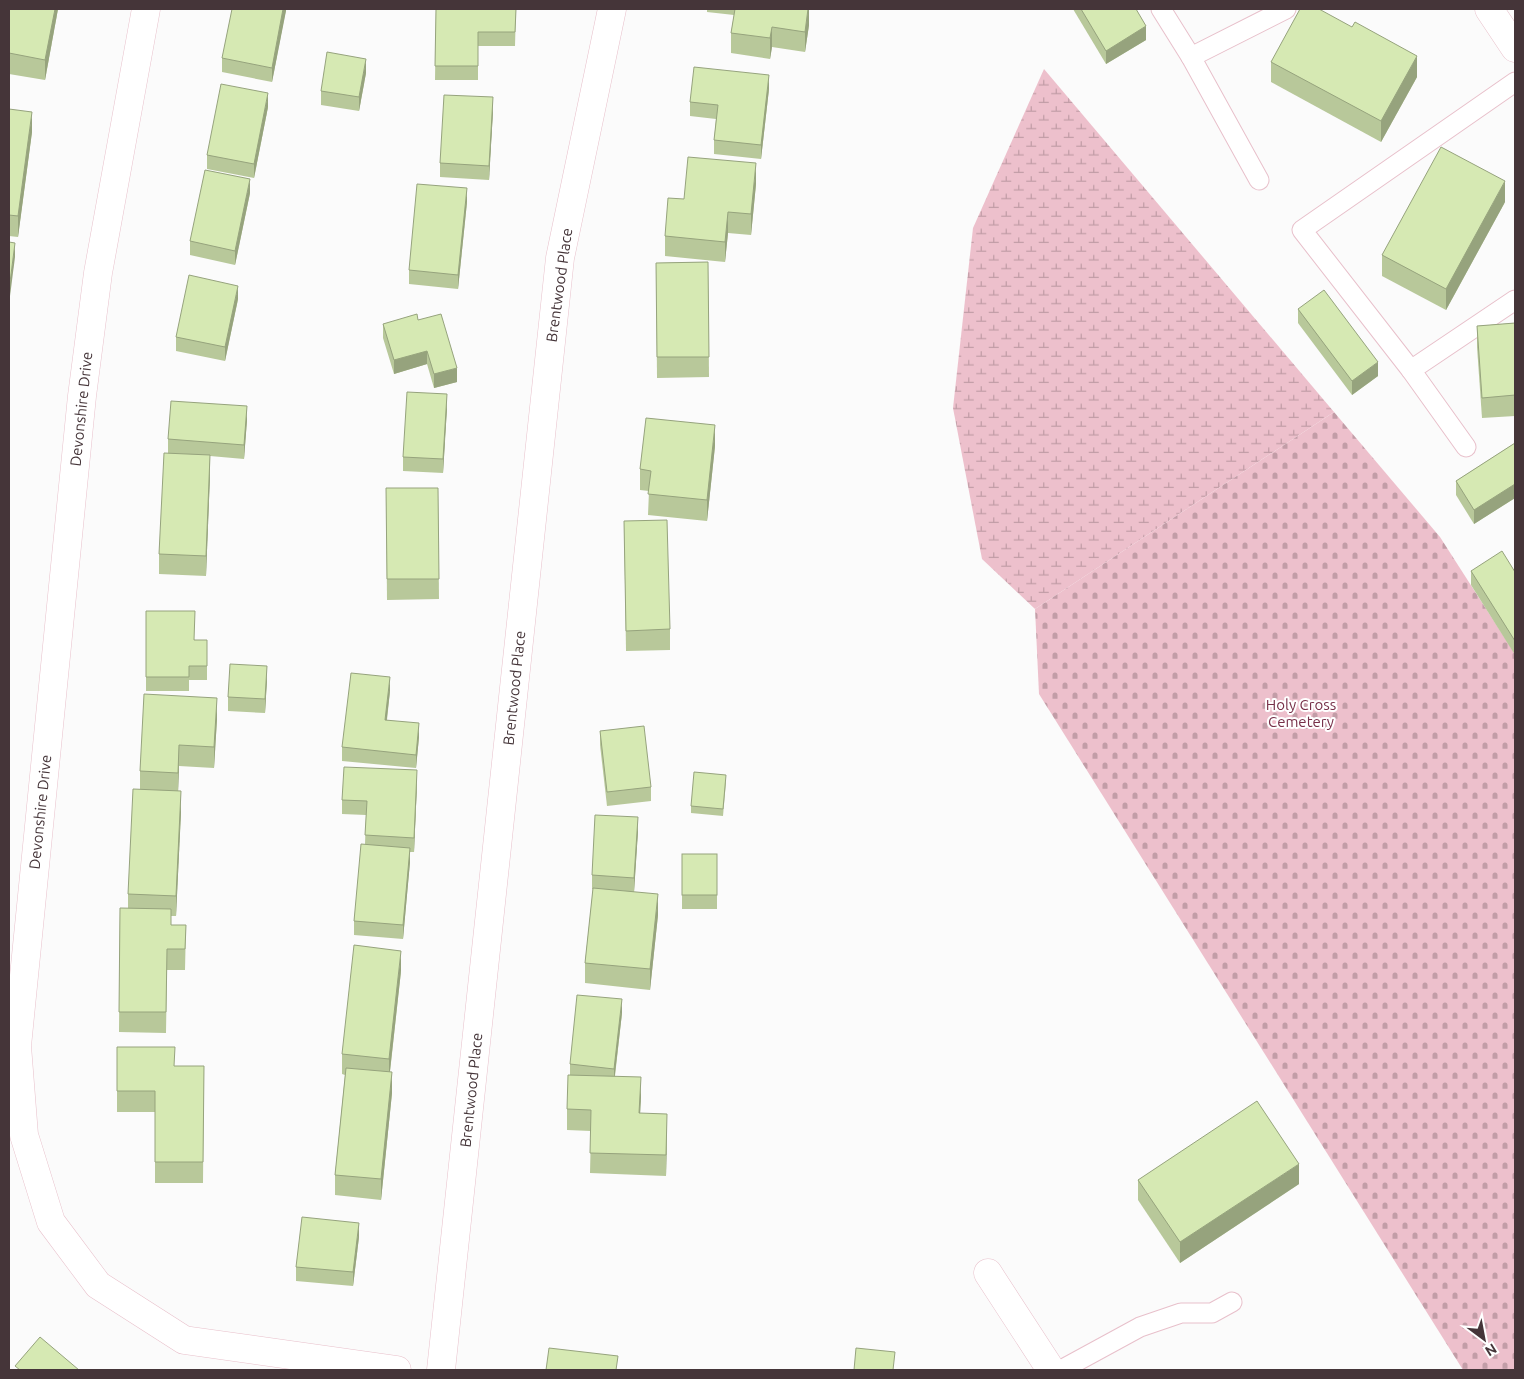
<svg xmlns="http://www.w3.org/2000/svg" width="1524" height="1379" font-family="Ubuntu,sans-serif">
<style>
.wetland{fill:url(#wetland-marsh)}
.cemetery{fill:url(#cemetery-stones)}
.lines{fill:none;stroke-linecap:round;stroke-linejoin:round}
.service-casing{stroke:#e8c0cb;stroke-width:21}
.minor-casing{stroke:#e8c0cb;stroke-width:29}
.service{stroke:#fff;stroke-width:19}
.minor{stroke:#fff;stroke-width:28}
.wall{fill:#b8c89a}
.shaded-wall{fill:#96a37d}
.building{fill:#d6e9b3;stroke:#96a37d}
.labels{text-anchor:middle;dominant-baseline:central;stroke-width:4;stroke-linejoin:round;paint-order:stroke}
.street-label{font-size:15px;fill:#453539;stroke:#fff}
.park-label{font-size:15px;fill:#773049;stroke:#fff}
</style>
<defs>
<pattern id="wetland-marsh" width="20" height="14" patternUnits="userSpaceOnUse" patternTransform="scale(1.25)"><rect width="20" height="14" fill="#edc0cc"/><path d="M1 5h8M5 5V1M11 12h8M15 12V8" fill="none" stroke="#c29da7"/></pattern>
<pattern id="cemetery-stones" width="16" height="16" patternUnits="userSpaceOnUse" patternTransform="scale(1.25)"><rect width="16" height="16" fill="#edc0cc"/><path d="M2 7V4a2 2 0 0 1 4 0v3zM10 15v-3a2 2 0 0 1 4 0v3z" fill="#c29da7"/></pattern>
</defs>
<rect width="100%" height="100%" fill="#fbfbfb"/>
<path class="wetland" d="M 1044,69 L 1334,412 L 1035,609 L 982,559 L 953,408 L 973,228 Z"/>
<path class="cemetery" d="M 1334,412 L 1440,537 L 1515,654 L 1515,1370 L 1463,1370 L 1039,694 L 1035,609 Z"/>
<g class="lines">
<g class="service-casing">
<g id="service">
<path d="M 1161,9 L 1191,57"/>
<path d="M 1259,180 L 1191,57 L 1286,9"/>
<path d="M 1411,370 L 1302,230 L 1515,82"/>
<path d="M 1466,447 L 1411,370 L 1515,300"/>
<path d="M 1061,1370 L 1140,1327 L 1181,1313 L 1212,1313 L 1232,1302"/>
</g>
</g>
<g class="minor-casing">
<g id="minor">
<path d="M 146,9 L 98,273 L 82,396 L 17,1046 L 24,1135 L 51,1222 L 98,1285 L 184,1340 L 397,1370"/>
<path d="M 1489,9 L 1515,48"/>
<path d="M 988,1273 L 1051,1370"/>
<path d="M 441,1370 L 560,258 L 612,9"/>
</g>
</g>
<use href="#service" class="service"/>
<use href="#minor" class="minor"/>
</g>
<g class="wall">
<path d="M 9,9 L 58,9 L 45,80 L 9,74 Z"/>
<path d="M 286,9 L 272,82 L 222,72 L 222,58 Z"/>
<path d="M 436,9 L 516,9 L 515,46 L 478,46 L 478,80 L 435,80 Z"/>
<path d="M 707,9 L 809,9 L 809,25 L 805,52 L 772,47 L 770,59 L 731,53 L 731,33 L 734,15 L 707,12 Z"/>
<path d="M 1073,9 L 1136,9 L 1146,40 L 1106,64 Z"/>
<path d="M 1352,27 L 1417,77 L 1381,142 L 1271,82 L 1271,62 Z"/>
<path d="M 366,73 L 359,111 L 321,105 L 321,91 Z"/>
<path d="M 769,89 L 761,159 L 714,154 L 714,140 L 716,119 L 690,116 L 690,102 Z"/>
<path d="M 268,107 L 254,178 L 207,169 L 207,155 Z"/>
<path d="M 9,109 L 32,132 L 18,237 L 9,236 Z"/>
<path d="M 493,111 L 489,180 L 440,177 L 440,163 Z"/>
<path d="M 756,184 L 751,235 L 728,233 L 725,262 L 665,256 L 665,236 L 684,199 Z"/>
<path d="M 250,193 L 235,265 L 190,255 L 190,241 Z"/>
<path d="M 467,202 L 458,289 L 409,284 L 409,270 Z"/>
<path d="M 1505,202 L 1446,310 L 1382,276 L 1382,255 Z"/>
<path d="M 708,262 L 709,377 L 657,378 L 656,263 Z"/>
<path d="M 238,299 L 225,361 L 176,351 L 176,337 Z"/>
<path d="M 1298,309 L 1378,376 L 1352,395 L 1298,323 Z"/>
<path d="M 418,320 L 457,382 L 434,388 L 427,364 L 394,374 L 383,338 L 383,324 Z"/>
<path d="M 1515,323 L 1515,416 L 1482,418 L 1477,347 L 1477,326 Z"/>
<path d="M 447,408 L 443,473 L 403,471 L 403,457 Z"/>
<path d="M 247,420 L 244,459 L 210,456 L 210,475 L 206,576 L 159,574 L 159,554 L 168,453 L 168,439 Z"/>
<path d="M 1515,443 L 1515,498 L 1474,524 L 1456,495 L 1456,481 Z"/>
<path d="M 715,446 L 707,521 L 648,515 L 649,491 L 640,490 L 640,469 Z"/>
<path d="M 386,488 L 438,488 L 439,599 L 387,600 Z"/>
<path d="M 624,521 L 670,629 L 670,650 L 626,651 Z"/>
<path d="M 1471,571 L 1515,572 L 1515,655 L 1471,585 Z"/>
<path d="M 146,611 L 195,640 L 207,640 L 207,680 L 189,680 L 189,691 L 146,691 Z"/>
<path d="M 267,680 L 265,713 L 228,711 L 228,697 Z"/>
<path d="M 390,691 L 387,720 L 419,737 L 416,768 L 342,761 L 342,747 Z"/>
<path d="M 217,719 L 214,768 L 179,766 L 178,791 L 181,812 L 176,916 L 171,916 L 171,925 L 186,925 L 185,970 L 167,970 L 166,1033 L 119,1032 L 120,908 L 128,909 L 128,894 L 140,789 L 140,771 Z"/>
<path d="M 600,731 L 651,787 L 651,801 L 607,806 L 600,745 Z"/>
<path d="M 726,782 L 723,816 L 691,813 L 691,806 Z"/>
<path d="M 417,784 L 414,852 L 410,852 L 410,862 L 403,939 L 354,935 L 354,921 L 365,844 L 366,815 L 342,814 L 342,800 Z"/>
<path d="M 638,831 L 634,892 L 658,915 L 650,990 L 585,983 L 585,963 L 593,889 L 592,889 L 592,875 Z"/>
<rect x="682" y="854" width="35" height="55"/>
<path d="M 401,971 L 390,1072 L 392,1093 L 381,1200 L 335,1195 L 335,1175 L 345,1075 L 342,1074 L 342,1054 Z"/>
<path d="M 622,1013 L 615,1076 L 641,1097 L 640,1113 L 667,1135 L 666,1176 L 590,1173 L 591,1131 L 567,1130 L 567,1109 L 570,1075 L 570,1064 Z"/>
<path d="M 117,1047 L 174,1066 L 204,1066 L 203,1183 L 155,1183 L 155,1112 L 117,1112 Z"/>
<path d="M 1138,1180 L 1299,1184 L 1180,1263 L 1138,1200 Z"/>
<path d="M 359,1237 L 353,1286 L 296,1281 L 296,1267 Z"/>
</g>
<g class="shaded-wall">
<path d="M 55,9 L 58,9 L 45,80 L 45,60 Z"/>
<path d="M 283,9 L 286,9 L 286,11 L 272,82 L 272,68 Z"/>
<path d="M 808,9 L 809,9 L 809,25 L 805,52 L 805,32 Z"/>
<path d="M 1146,26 L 1146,40 L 1106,64 L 1106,51 Z"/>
<path d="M 772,27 L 772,47 L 770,59 L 770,38 Z"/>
<path d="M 1417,56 L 1417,77 L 1381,142 L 1381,121 Z"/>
<path d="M 366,59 L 366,73 L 359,111 L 359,97 Z"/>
<path d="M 769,75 L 769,89 L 761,159 L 761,145 Z"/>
<path d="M 268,93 L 268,107 L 254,178 L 254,164 Z"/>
<path d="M 493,97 L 493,111 L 489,180 L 489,166 Z"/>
<path d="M 32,112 L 32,132 L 18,237 L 18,216 Z"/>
<path d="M 756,163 L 756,184 L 751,235 L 751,214 Z"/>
<path d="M 250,179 L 250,193 L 235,265 L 235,251 Z"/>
<path d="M 1505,181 L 1505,202 L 1446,310 L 1446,289 Z"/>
<path d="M 467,188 L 467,202 L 458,289 L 458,275 Z"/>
<path d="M 728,212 L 728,233 L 725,262 L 725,242 Z"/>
<path d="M 15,243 L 15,257 L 9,304 L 9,290 Z"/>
<path d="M 238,286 L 238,299 L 225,361 L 225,347 Z"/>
<path d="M 427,351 L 427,364 L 394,374 L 394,360 Z"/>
<path d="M 1378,362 L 1378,376 L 1352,395 L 1352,381 Z"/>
<path d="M 457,368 L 457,382 L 434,388 L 434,374 Z"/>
<path d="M 447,394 L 447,408 L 443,473 L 443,459 Z"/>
<path d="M 247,406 L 247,420 L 244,459 L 244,445 Z"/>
<path d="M 715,425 L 715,446 L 707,521 L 707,500 Z"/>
<path d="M 210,455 L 210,475 L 206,576 L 206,556 Z"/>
<path d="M 1515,484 L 1515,498 L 1474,524 L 1474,510 Z"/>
<path d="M 267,666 L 267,680 L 265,713 L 265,699 Z"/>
<path d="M 390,677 L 390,691 L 385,734 L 385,720 Z"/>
<path d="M 217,698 L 217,719 L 214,768 L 214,747 Z"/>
<path d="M 419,723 L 419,737 L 416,768 L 416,755 Z"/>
<path d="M 179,745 L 179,766 L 178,794 L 178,773 Z"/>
<path d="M 417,770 L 417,784 L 414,852 L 414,838 Z"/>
<path d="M 181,791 L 181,812 L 176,916 L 176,896 Z"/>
<path d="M 638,817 L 638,831 L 634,892 L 634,878 Z"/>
<path d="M 410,848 L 410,862 L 403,939 L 403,925 Z"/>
<path d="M 658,894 L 658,915 L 650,990 L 650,969 Z"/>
<path d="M 401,951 L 401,971 L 389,1079 L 389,1059 Z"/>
<path d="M 622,999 L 622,1013 L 614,1082 L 614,1069 Z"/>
<path d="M 392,1072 L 392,1093 L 381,1200 L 381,1179 Z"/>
<path d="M 641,1077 L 641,1097 L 639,1134 L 639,1113 Z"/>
<path d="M 667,1114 L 667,1135 L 666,1176 L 666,1155 Z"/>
<path d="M 1299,1164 L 1299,1184 L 1180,1263 L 1180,1242 Z"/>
<path d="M 359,1223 L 359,1237 L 353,1286 L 353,1272 Z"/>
</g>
<g class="building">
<path d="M 9,9 L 55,9 L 45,60 L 9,53 Z"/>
<path d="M 232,9 L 283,9 L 272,68 L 222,58 Z"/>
<path d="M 436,9 L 516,9 L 515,32 L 478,32 L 478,66 L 435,66 Z"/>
<path d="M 735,9 L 808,9 L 805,32 L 772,27 L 770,38 L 731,33 Z"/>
<path d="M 1081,9 L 1136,9 L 1146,26 L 1106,51 Z"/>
<path d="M 1300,9 L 1319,9 L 1352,27 L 1355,22 L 1417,56 L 1381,121 L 1271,62 Z"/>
<path d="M 327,52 L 366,59 L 359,97 L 321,91 Z"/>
<path d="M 694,67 L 769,75 L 761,145 L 714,140 L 718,105 L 690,102 Z"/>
<path d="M 221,84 L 268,93 L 254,164 L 207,155 Z"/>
<path d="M 444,95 L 493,97 L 489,166 L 440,163 Z"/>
<path d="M 9,109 L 32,112 L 18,216 L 9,215 Z"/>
<path d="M 1441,147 L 1505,181 L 1446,289 L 1382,255 Z"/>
<path d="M 688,157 L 756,163 L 751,214 L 728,212 L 725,242 L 665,236 L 668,198 L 684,199 Z"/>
<path d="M 205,170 L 250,179 L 235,251 L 190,241 Z"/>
<path d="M 417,184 L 467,188 L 458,275 L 409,270 Z"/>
<path d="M 9,242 L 15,243 L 9,290 Z"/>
<path d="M 708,262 L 709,357 L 657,357 L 656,263 Z"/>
<path d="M 189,275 L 238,286 L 225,347 L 176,337 Z"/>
<path d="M 1324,290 L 1378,362 L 1352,381 L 1298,309 Z"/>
<path d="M 417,314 L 418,320 L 441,314 L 457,368 L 434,374 L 427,351 L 394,360 L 383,324 Z"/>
<path d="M 1515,323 L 1515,395 L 1482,398 L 1477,326 Z"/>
<path d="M 407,392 L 447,394 L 443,459 L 403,457 Z"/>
<path d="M 171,401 L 247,406 L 244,445 L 168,439 Z"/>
<path d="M 646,418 L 715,425 L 707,500 L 648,494 L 651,471 L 640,469 Z"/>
<path d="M 1515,443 L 1515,484 L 1474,510 L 1456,481 Z"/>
<path d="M 164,453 L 210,455 L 206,556 L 159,554 Z"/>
<path d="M 386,488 L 438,488 L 439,579 L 387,579 Z"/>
<path d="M 667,520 L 670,629 L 626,631 L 624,521 Z"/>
<path d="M 1502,551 L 1515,572 L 1515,641 L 1471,571 Z"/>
<path d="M 146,611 L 195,611 L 194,640 L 207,640 L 207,666 L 189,666 L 189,677 L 146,677 Z"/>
<path d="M 230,664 L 267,666 L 265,699 L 228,697 Z"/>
<path d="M 351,673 L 390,677 L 385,720 L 419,723 L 416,755 L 342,747 Z"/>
<path d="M 144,694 L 217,698 L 214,747 L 179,745 L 178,773 L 140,771 Z"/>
<path d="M 644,726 L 651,787 L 607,792 L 600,731 Z"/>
<path d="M 344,767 L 417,770 L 414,838 L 365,835 L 367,801 L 342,800 Z"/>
<path d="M 694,772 L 726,775 L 723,809 L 691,806 Z"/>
<path d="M 133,789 L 181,791 L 176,896 L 128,894 Z"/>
<path d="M 595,815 L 638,817 L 634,878 L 592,875 Z"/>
<path d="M 361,844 L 410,848 L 403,925 L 354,921 Z"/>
<rect x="682" y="854" width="35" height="41"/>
<path d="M 593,888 L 658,894 L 650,969 L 585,963 Z"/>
<path d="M 120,908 L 171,909 L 171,925 L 186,925 L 185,949 L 167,949 L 166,1012 L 119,1012 Z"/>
<path d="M 354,945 L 401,951 L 389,1059 L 342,1054 Z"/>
<path d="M 577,995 L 622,999 L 614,1069 L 570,1064 Z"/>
<path d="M 117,1047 L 175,1047 L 174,1066 L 204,1066 L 203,1162 L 155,1162 L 155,1091 L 117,1091 Z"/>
<path d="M 346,1068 L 392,1072 L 381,1179 L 335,1175 Z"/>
<path d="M 568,1075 L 641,1077 L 639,1113 L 667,1114 L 666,1155 L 590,1153 L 591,1110 L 567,1109 Z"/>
<path d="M 1257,1101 L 1299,1164 L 1180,1242 L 1138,1180 Z"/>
<path d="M 302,1217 L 359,1223 L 353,1272 L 296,1267 Z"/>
<path d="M 40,1337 L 79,1370 L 20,1370 L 15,1366 Z"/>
<path d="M 549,1348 L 618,1356 L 616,1370 L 546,1370 Z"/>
<path d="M 856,1348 L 895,1352 L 893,1370 L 854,1370 Z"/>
</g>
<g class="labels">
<g class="street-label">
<text transform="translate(559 285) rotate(-82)">Brentwood Place</text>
<text transform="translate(81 409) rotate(-84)">Devonshire Drive</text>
<text transform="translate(514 688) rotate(-84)">Brentwood Place</text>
<text transform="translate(40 812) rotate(-84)">Devonshire Drive</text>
<text transform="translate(471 1090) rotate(-84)">Brentwood Place</text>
</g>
<g class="park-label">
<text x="1301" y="704">Holy Cross<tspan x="1301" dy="17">Cemetery</tspan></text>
</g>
</g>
<rect width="1524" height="1379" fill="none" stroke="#453539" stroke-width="20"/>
<g transform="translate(1484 1339) rotate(148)" stroke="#ffffff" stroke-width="4" paint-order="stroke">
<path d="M0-4L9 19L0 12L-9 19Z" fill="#453539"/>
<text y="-8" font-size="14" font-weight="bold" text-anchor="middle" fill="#453539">N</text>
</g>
</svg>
